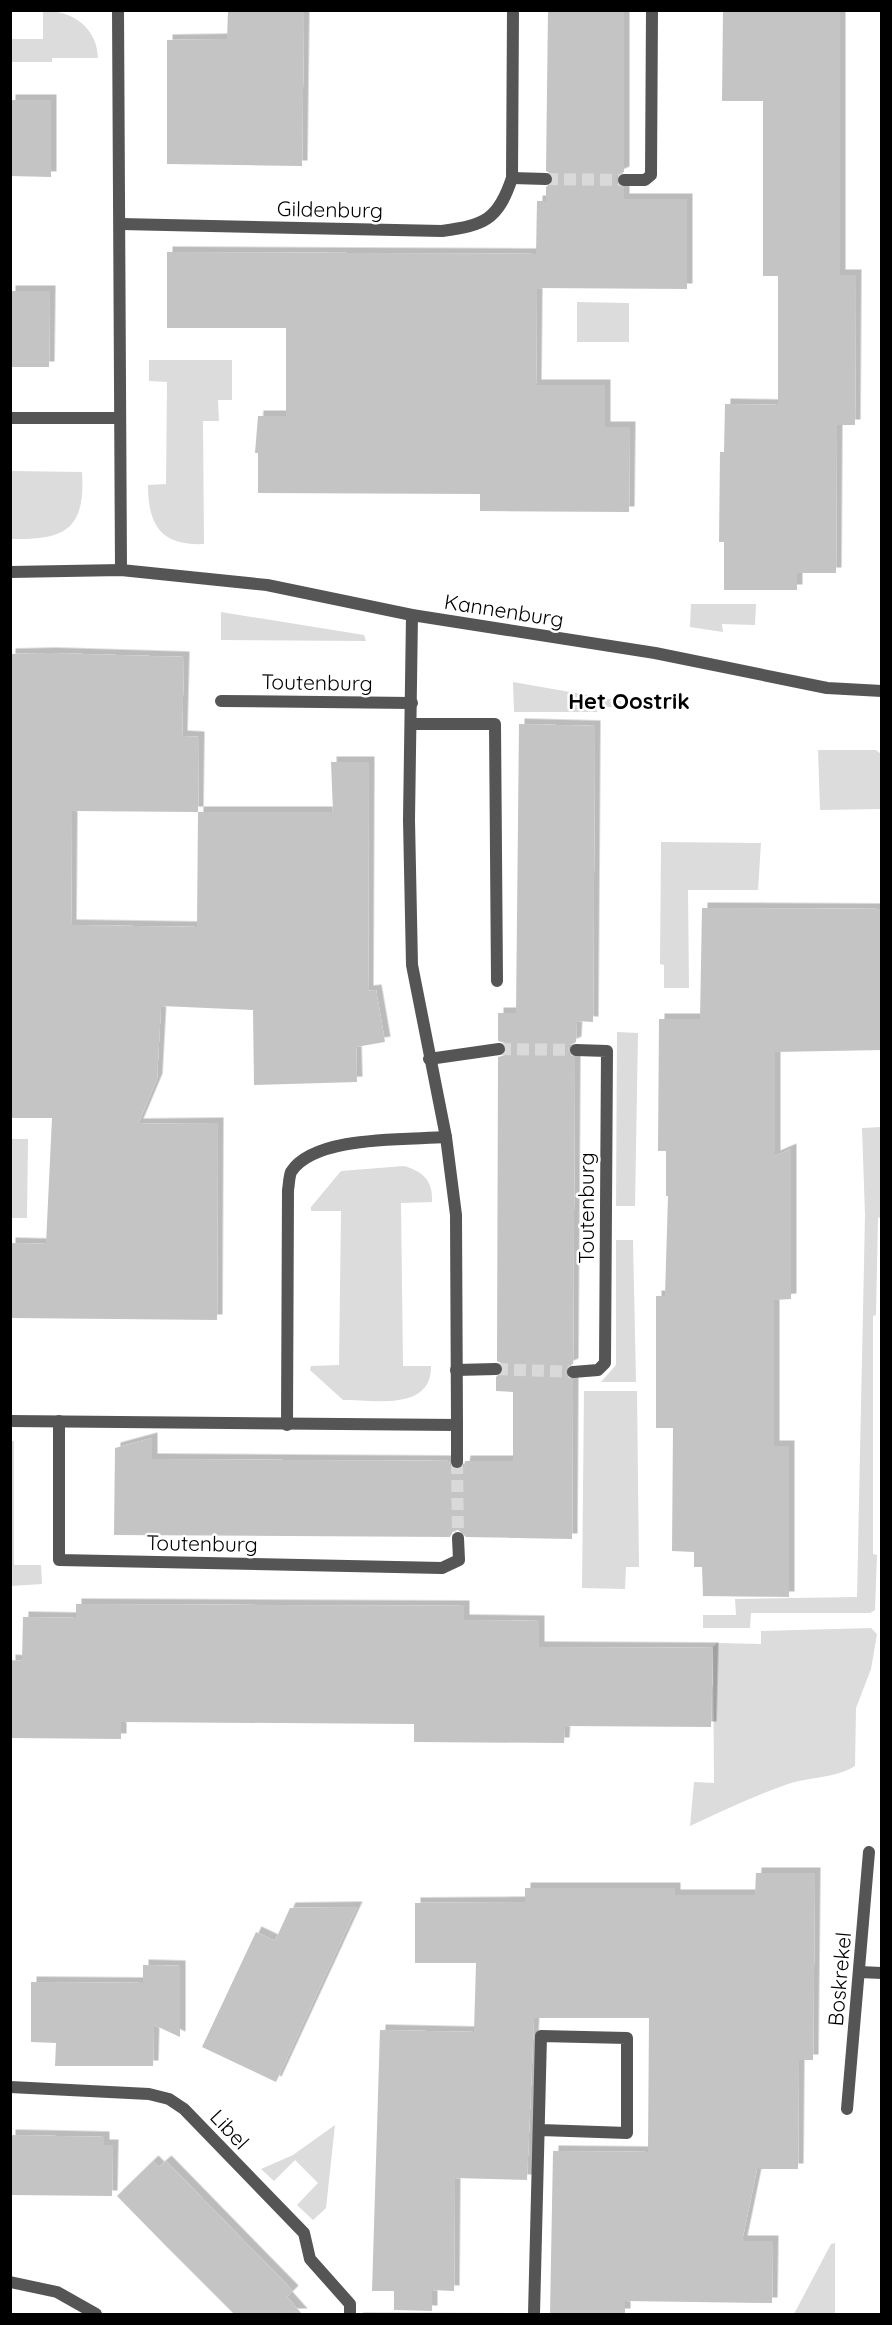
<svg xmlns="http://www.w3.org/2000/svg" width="892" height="2325" font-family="Quicksand,sans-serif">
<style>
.green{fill:#dcdcdc}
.building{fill:#c4c4c4;filter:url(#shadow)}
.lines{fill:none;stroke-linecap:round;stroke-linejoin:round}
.street-tunnel{stroke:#d9d9d9;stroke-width:12;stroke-dasharray:12 6;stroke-linecap:butt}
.street{stroke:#555;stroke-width:12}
.labels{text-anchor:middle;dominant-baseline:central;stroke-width:5;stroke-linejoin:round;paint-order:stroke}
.street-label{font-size:21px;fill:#000;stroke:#fff}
.neighbourhood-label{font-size:22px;font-weight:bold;fill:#000;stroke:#fff}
</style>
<defs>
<filter id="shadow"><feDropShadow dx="5.5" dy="-5.5" stdDeviation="0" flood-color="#0004"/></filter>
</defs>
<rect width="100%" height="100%" fill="#fff"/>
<g class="green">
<path d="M 43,11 C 72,10 97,27 98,58 L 52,58 L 52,62 L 11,62 L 11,39 L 43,39 Z"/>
<path d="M 577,302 L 629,303 L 629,342 L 577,342 Z"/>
<path d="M 149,360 L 232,360 L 232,400 L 218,400 L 219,421 L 203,421 L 204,544 C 161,546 148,525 148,485 L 166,484 L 167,382 L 149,381 Z"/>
<path d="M 11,471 L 82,472 C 86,531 63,540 11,539 Z"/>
<path d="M 691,604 L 756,604 L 755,625 L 722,624 L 723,632 L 690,627 Z"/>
<path d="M 221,612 L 364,635 L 366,641 L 221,640 Z"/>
<path d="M 513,682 L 621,701 L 622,707 L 597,707 L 597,712 L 514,712 Z"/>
<path d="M 818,750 L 876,750 L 881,754 L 881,809 L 820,810 Z"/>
<path d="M 661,842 L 761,843 L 758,890 L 688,890 L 689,988 L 664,988 L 664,965 L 660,964 Z"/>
<path d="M 617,1032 L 638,1033 L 635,1206 L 616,1206 Z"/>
<path d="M 881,1127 L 882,1217 L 878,1218 L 876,1315 L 873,1316 L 873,1554 L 877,1555 L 875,1610 L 870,1613 L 751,1613 L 750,1628 L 703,1628 L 703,1615 L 736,1615 L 735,1599 L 857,1597 L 865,1215 L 862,1128 Z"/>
<path d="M 11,1139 L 28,1139 L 27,1218 L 11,1218 Z"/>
<path d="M 404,1166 C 424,1172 433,1181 432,1202 L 401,1203 L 403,1366 L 431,1366 C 432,1411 374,1400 343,1400 L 310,1370 L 311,1366 L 339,1365 L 341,1211 L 311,1211 L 311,1207 L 341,1171 Z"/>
<path d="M 616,1240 L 633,1240 L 636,1382 L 601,1382 L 616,1365 Z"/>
<path d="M 584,1391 L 637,1391 L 639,1567 L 626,1567 L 625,1589 L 582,1588 Z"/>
<path d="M 11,1441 L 14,1441 L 14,1565 L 41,1565 L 42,1584 L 11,1586 Z"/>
<path d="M 871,1628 L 877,1634 L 871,1669 L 856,1708 L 855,1766 C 837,1778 809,1777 788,1784 C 754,1796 722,1811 690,1826 L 694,1782 L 714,1783 L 713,1647 L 717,1643 L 761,1644 L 761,1631 Z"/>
<path d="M 335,2125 L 326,2208 L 313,2220 L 297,2205 L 318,2183 L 295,2160 L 274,2181 L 261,2169 L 293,2155 Z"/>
<path d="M 835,2243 L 835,2314 L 794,2314 L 831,2244 Z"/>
<path d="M 363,2312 L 522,2313 L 363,2314 Z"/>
</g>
<g class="building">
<path d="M 228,10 L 304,10 L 302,166 L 167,164 L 167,40 L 227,39 Z"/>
<path d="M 548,10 L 624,10 L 624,172 L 617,175 L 617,184 L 624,188 L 624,199 L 687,199 L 687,289 L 537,288 L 536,385 L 605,385 L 605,427 L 630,427 L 629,512 L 480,511 L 480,494 L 258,493 L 258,453 L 255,453 L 258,416 L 286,416 L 286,328 L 167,328 L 167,252 L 536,254 L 537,201 L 546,201 L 546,187 L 554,180 L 553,175 L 546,171 Z"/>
<path d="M 723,10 L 840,10 L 840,275 L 856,275 L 855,425 L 837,425 L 836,573 L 797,573 L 797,590 L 724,590 L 724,542 L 719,542 L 720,452 L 724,452 L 725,404 L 778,405 L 778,276 L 763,276 L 763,101 L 722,101 Z"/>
<path d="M 10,100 L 51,100 L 51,177 L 10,176 Z"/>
<path d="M 10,291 L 50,291 L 49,367 L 10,367 Z"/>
<path d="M 50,653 L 184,657 L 182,736 L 199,737 L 198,812 L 72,811 L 71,925 L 197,927 L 198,812 L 333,812 L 331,762 L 369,762 L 368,991 L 376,990 L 385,1042 L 356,1047 L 357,1082 L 254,1085 L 253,1010 L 161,1006 L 157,1079 L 138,1124 L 218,1123 L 217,1320 L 10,1318 L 10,1243 L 46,1244 L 52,1118 L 10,1118 L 10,654 Z"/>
<path d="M 519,724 L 595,726 L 593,1022 L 577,1021 L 576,1042 L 569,1045 L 568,1050 L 575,1058 L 573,1364 L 568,1366 L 565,1372 L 567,1377 L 573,1380 L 572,1539 L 466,1537 L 458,1530 L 453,1531 L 450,1537 L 114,1535 L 115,1448 L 152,1438 L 152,1459 L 449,1461 L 450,1467 L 456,1470 L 464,1467 L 465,1461 L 513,1461 L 513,1392 L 496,1391 L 496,1377 L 504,1369 L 503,1364 L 497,1361 L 498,1057 L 505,1055 L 507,1048 L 505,1043 L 498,1041 L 498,1013 L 516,1013 Z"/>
<path d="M 702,908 L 882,909 L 882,1050 L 775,1052 L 775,1156 L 791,1149 L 791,1299 L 774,1300 L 774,1446 L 789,1446 L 789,1597 L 703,1596 L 702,1567 L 694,1567 L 694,1552 L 672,1551 L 673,1428 L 656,1428 L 656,1296 L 665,1296 L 668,1196 L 666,1196 L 666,1151 L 658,1151 L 659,1019 L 700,1019 Z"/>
<path d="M 76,1604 L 464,1606 L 464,1620 L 539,1621 L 539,1647 L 713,1648 L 711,1727 L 565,1726 L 564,1743 L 414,1742 L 414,1724 L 121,1722 L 121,1739 L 10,1738 L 10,1660 L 22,1661 L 23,1617 L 76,1618 Z"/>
<path d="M 756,1873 L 815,1873 L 813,2060 L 799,2060 L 798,2169 L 757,2169 L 742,2241 L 773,2241 L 772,2303 L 625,2301 L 625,2314 L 550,2314 L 553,2151 L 648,2152 L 649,2018 L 534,2018 L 527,2180 L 455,2178 L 454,2291 L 432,2290 L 432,2311 L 394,2310 L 394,2291 L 372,2291 L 380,2030 L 474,2032 L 476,1963 L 415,1963 L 415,1903 L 525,1902 L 525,1888 L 675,1888 L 675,1895 L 755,1895 Z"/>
<path d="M 357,1907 L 276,2082 L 202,2047 L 256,1932 L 275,1941 L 290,1908 Z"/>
<path d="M 143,1965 L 180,1966 L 180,2037 L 154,2025 L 153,2066 L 55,2066 L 56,2043 L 31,2042 L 31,1982 L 143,1983 Z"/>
<path d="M 10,2135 L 104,2137 L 104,2145 L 113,2145 L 112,2196 L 10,2195 Z"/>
<path d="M 153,2161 L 159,2167 L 166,2161 L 293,2291 L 287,2297 L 302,2314 L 234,2314 L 164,2244 L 117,2196 Z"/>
</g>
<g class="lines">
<g class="street-tunnel">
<path d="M 546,179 L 624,180"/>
<path d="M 499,1049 L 576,1050"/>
<path d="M 496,1369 L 573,1372"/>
<path d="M 457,1462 L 458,1538"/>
</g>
<g class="street">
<path d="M 118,10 L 121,570"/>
<path d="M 512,178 L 546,179"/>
<path d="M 624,180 L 645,180 L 651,175 L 652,10"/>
<path d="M 121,224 L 442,231 C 485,225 498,220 512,178 L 513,10"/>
<path d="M 10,418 L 120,418"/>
<path d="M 10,572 L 121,570 L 267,585 L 412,615 L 655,653 L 827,688 L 882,691"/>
<path d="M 221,701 L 412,703"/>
<path d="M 412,724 L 495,724 L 497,981"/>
<path d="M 429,1059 L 499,1049"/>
<path d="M 456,1370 L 496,1369"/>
<path d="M 573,1372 L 598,1370 L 605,1363 L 607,1051 L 576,1050"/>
<path d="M 10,1421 L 457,1425 L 456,1215 L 446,1137 L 412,965 L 409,820 L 412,615"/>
<path d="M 59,1421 L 59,1560 L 442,1568 L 459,1560 L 458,1538"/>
<path d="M 287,1425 L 288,1190 C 289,1185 289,1177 291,1172 C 314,1135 407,1140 446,1137"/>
<path d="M 457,1462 L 457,1425"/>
<path d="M 859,1972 L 882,1973"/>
<path d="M 10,2087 L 149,2094 L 169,2099 L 184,2109 L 304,2233 L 310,2259 L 350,2304 L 350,2314"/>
<path d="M 847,2109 L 869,1852"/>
<path d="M 10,2282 L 57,2292 L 96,2314"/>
<path d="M 534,2314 L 541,2036 L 627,2038 L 627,2133 L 541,2130"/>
</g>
</g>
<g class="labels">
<g class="street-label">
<text transform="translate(330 209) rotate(1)">Gildenburg</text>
<text transform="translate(504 610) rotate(9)">Kannenburg</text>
<text transform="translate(317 682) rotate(1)">Toutenburg</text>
<text transform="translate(586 1208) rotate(-90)">Toutenburg</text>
<text transform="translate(202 1543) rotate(1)">Toutenburg</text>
<text transform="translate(839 1979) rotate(-85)">Boskrekel</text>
<text transform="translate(230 2129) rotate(47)">Libel</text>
</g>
<g class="neighbourhood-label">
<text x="629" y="701">Het Oostrik</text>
</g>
</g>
<rect width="892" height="2325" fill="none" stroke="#000000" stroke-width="24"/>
</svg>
